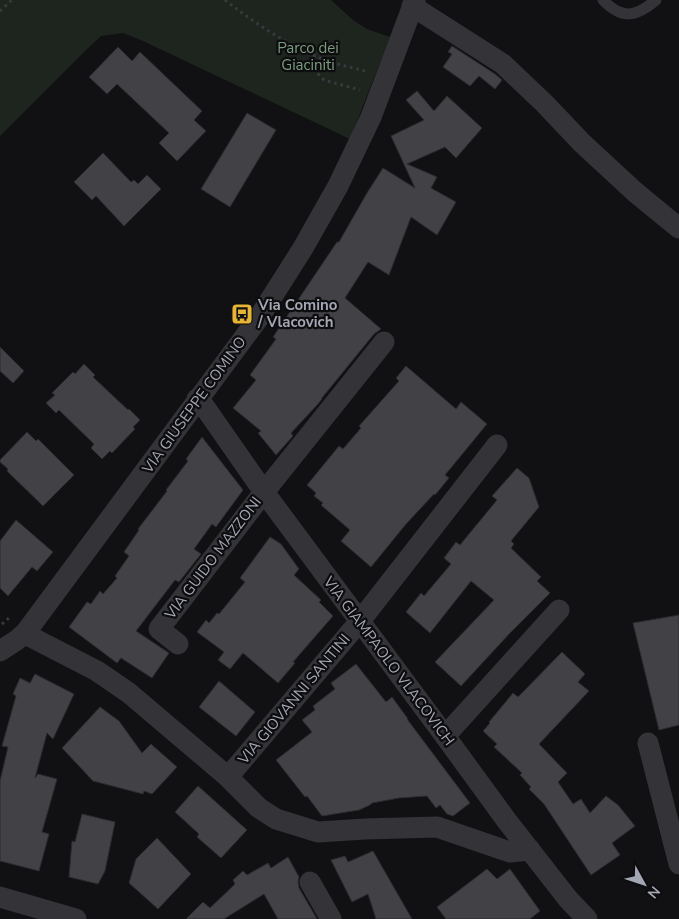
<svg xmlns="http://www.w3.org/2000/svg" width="679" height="919" font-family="'Nunito Sans',sans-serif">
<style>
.green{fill:#1e251f}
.building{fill:#414146;stroke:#2c2b2f}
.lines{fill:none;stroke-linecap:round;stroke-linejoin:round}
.path{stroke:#393a3f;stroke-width:3;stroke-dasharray:2.5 4;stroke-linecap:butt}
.lane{stroke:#333338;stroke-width:11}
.street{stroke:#333338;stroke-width:21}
.labels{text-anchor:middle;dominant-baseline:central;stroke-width:4.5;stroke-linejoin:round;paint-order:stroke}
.park-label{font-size:15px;fill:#7b9d7f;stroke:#0d0c0e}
.poi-label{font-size:15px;font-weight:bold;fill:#a3a7b3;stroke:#0d0c0e;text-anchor:start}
.street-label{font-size:15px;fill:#a3a7b3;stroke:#0d0c0e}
</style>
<rect width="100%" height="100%" fill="#111113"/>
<path class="green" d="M 0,0 L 331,0 L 353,20 L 367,29 L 390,37 L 350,139 L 143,41 L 123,33 L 101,36 L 84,52 L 0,136 Z"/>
<g class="building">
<path d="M 452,46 L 495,74 L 502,80 L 495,89 L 479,76 L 470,86 L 443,67 L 452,54 L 448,52 Z"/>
<path d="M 118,47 L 132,61 L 140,52 L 202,111 L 194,120 L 206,131 L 177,161 L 159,143 L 169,133 L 117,84 L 107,94 L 89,77 Z"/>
<path d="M 417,91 L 434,111 L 447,96 L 482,128 L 456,158 L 445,147 L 407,164 L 437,177 L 431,188 L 456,202 L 437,235 L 411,217 L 389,275 L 368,262 L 345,298 L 381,329 L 374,334 L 321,399 L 322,399 L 317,405 L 291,433 L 293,436 L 276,455 L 258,433 L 261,431 L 233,408 L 256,380 L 250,375 L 276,339 L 273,337 L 337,242 L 339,242 L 367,193 L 383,168 L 415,188 L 391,136 L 424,120 L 406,100 Z"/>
<path d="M 247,113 L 276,130 L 230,207 L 201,189 Z"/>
<path d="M 103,153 L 131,182 L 134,180 L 138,184 L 147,175 L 161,189 L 124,226 L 96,196 L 92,200 L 74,182 Z"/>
<path d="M 0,347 L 24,371 L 13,383 L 0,371 Z"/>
<path d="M 84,364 L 95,375 L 93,377 L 128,410 L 129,409 L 140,420 L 133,427 L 135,429 L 112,453 L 110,451 L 102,459 L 91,448 L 94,444 L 59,410 L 56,413 L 46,403 L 55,395 L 52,393 L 73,372 L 75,374 Z"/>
<path d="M 406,366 L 456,409 L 461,402 L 487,424 L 445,475 L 449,478 L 435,495 L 434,494 L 406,524 L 371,567 L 341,541 L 350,530 L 321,505 L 323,503 L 314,496 L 316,493 L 307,485 L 339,446 L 343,449 L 361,428 L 359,426 L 399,381 L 396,378 Z"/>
<path d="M 27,432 L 36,441 L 38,439 L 74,475 L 43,506 L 7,471 L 8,469 L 0,462 L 0,460 Z"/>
<path d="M 202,437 L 243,490 L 216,527 L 212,524 L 194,549 L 201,554 L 179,582 L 175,580 L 136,631 L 169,653 L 152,678 L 121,658 L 117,663 L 69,627 L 87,602 L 91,604 L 100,591 L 103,594 L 117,578 L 115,576 L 129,556 L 124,552 L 139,530 L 138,529 L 167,491 L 166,490 L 188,461 L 186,459 Z"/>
<path d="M 517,468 L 529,478 L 539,507 L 511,541 L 514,544 L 511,548 L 541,577 L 537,581 L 550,593 L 511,632 L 461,686 L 435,662 L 494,600 L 471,581 L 430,633 L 406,612 L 421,593 L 424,596 L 451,564 L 444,558 L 456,542 L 460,545 L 497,500 L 492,496 Z"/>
<path d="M 16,520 L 53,552 L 37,571 L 32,567 L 8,596 L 0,588 L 0,541 Z"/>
<path d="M 270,537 L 281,544 L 299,569 L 294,575 L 321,600 L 319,602 L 333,616 L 293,662 L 295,663 L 278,683 L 243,653 L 230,669 L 218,660 L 224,652 L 197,632 L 206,620 L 209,623 L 217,613 L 219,614 L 245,582 L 240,578 Z"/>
<path d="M 679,615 L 679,725 L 659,730 L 633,623 Z"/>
<path d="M 562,652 L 585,674 L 578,682 L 589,691 L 539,744 L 567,773 L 558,782 L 573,804 L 581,799 L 590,813 L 606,796 L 618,805 L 635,826 L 612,843 L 620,855 L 591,875 L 544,804 L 529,789 L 531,787 L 520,775 L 522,773 L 494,747 L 497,744 L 483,731 L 490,723 L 489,722 L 513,693 L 518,697 Z"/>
<path d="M 356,664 L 386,702 L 392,697 L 408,719 L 407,719 L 470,803 L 453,816 L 447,814 L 440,805 L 436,808 L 427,796 L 399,798 L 372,803 L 370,805 L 359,810 L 322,816 L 307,796 L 305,797 L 276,760 L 312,732 L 302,720 L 315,710 L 313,706 L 335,689 L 331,683 Z"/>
<path d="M 35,674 L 74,694 L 53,739 L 47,733 L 35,778 L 38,774 L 57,779 L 42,832 L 49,834 L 39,871 L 0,861 L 0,781 L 8,747 L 2,746 L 16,696 L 13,694 L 20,678 L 30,683 Z"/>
<path d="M 219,681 L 255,712 L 236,736 L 199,707 Z"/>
<path d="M 100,707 L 119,721 L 142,753 L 151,744 L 177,767 L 152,794 L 144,791 L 143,794 L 93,781 L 62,748 Z"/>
<path d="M 198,786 L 247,830 L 221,858 L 197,837 L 199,834 L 175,812 Z"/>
<path d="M 82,814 L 115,822 L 105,871 L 98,884 L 69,877 L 72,841 L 75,842 Z"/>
<path d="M 157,838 L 191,874 L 158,909 L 129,883 L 136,859 Z"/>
<path d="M 373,851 L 412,919 L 376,919 L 368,894 L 352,902 L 331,860 L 345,856 L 348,862 Z"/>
<path d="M 288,857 L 299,877 L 298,882 L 299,888 L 317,919 L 278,919 L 264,894 L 224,919 L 186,919 L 203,902 L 210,908 L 235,884 L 233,880 L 243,871 L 247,875 L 268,863 L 271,868 Z"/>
<path d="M 487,869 L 497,879 L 510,869 L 540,911 L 530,919 L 446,919 L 437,907 Z"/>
</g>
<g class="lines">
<g class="path">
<path d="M 225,0 C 257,25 292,48 331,62 C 343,66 356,68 368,72"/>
<path d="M 0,11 L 12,0"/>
<path d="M 314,55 L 316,72 L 324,80 L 360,90"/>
<path d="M 2,624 L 9,618 L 12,620"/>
</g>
<path class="lane" d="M 603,0 C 622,20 636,17 656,0"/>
<g class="street">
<path d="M 412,6 L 503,64 L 545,104 L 582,143 L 635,192 L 679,228"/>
<path d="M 197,399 L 204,406 L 264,492 L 445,736 L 507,821 L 568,899 L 587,919"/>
<path d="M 26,632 L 31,637 L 97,671 L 129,693 L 228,777 L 259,808 L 276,819 L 318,832 L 365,829 L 437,827 L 510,852 L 530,850"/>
<path d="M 178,644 L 159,629 L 264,492 L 384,342"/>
<path d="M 0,651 L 17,640 L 26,632 L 260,316 L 303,248 L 338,186 L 371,117 L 415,0"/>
<path d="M 445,736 L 559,610"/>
<path d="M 648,743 L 679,864"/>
<path d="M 228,777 L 360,621 L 497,445"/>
<path d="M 310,882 L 331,919"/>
<path d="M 0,897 L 76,919"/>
</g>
</g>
<defs>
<g id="bus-square" transform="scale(1.125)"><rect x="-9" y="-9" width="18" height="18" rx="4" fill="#e7b535" stroke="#0d0c0e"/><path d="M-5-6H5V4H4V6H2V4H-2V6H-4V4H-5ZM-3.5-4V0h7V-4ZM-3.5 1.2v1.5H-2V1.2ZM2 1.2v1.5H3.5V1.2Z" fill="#111"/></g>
</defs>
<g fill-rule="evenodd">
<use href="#bus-square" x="242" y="314"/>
</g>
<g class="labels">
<g class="park-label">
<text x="308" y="48">Parco dei<tspan x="308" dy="17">Giaciniti</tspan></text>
</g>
<g class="poi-label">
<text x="258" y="305">Via Comino<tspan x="258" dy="17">/ Vlacovich</tspan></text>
</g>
<g class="street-label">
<text transform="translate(194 405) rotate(-54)">VIA GIUSEPPE COMINO</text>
<text transform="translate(213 558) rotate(-53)">VIA GUIDO MAZZONI</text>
<text transform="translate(389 661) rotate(53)">VIA GIAMPAOLO VLACOVICH</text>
<text transform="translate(294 699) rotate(-50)">VIA GIOVANNI SANTINI</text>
</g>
</g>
<g transform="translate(644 884) rotate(130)" stroke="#0d0c0e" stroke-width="4" paint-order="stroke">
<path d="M0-4L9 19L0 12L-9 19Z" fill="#a3a7b3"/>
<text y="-8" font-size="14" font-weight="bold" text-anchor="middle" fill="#a3a7b3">N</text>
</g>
</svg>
